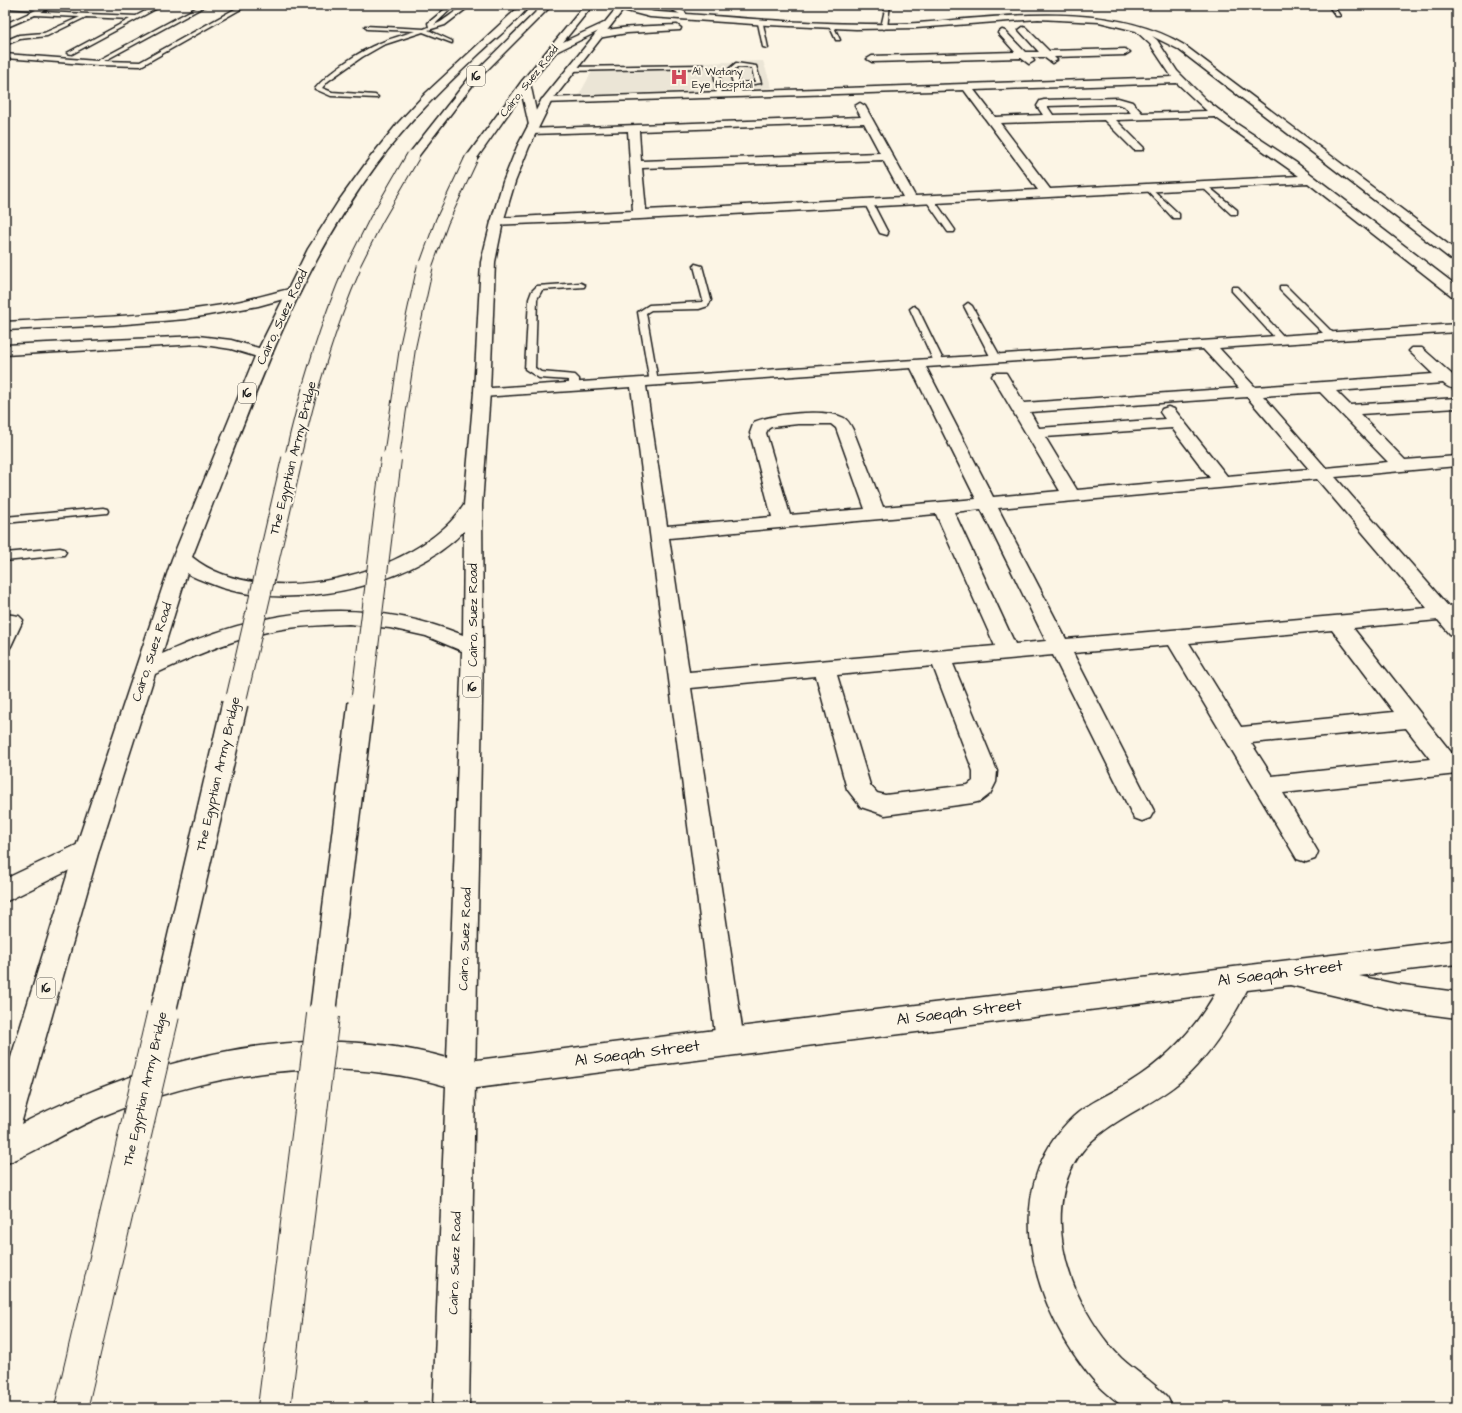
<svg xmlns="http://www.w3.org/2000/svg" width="1462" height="1413" font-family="'Architects Daughter',sans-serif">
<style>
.built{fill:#ebe5d6}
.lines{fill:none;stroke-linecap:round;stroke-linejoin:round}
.lane-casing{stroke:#1c1c1c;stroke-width:3}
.street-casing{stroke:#1c1c1c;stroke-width:3}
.secondary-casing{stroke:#1c1c1c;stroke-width:3}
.primary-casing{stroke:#1c1c1c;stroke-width:3}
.highway-casing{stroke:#1c1c1c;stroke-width:3}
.lane{fill:#fcf5e5;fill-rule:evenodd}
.street{fill:#fcf5e5;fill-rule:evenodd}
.secondary{fill:#fcf5e5;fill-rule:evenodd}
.primary{fill:#fcf5e5;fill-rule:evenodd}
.highway{fill:#fcf5e5;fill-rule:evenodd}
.highway-bridge-far4-casing{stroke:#1c1c1c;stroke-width:14;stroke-linecap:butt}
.highway-bridge-far3-casing{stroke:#1c1c1c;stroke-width:17;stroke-linecap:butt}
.highway-bridge-far2-casing{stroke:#1c1c1c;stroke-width:22;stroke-linecap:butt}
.highway-bridge-far1-casing{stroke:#1c1c1c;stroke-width:28;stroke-linecap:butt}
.highway-bridge-casing{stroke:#1c1c1c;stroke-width:34;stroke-linecap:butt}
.highway-bridge-far4{stroke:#fcf5e5;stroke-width:12}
.highway-bridge-far3{stroke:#fcf5e5;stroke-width:15}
.highway-bridge-far2{stroke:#fcf5e5;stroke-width:20}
.highway-bridge-far1{stroke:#fcf5e5;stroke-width:25}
.highway-bridge{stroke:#fcf5e5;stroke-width:32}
.labels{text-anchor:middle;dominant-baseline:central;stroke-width:4;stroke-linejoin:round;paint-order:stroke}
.far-poi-label{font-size:11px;fill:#1c1c1c;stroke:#fcf5e5;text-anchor:start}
.far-street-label{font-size:11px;fill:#1c1c1c;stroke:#fcf5e5}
.shield{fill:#fcf5e5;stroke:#5f5d58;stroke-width:1}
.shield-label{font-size:12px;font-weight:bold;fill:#1c1c1c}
.street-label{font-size:13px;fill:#1c1c1c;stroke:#fcf5e5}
.near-street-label{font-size:16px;fill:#1c1c1c;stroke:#fcf5e5}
</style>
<rect width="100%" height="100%" fill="#fcf5e5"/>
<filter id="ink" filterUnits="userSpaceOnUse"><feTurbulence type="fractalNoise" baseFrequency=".025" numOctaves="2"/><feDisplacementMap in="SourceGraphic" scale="8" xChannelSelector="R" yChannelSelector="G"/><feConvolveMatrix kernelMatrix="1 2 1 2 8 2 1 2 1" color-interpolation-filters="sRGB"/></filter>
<g filter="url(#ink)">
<path class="built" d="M 763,61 L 772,88 L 579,95 L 595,66 Z"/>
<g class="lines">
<g class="lane-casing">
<g id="lane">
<path d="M 48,5 L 54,5 L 41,12 L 136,16 L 157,5 L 163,5 L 72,54 L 67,53 L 130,19 L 86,17 L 47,36 L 20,39 L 5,45 L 5,41 L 19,35 L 44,33 L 80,17 L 35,15 L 5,28 L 5,24 L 36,10 L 5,8 L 5,6 L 41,8 Z"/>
<path d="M 201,5 L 207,5 L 104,61 L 140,62 L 242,5 L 248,5 L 141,66 L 98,65 L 5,58 L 5,54 L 97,61 Z"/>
<path d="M 450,5 L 455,5 L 434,25 C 447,21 458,5 471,5 L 445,25 L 428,30 L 452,41 L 452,43 L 423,32 L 383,45 L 362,57 L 328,81 L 322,88 L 332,92 L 375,95 L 378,97 L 377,98 L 331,96 L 315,89 C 328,72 360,51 380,43 C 391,38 404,35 415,31 L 367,29 L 365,26 L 424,29 L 429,27 L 428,23 Z"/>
<path d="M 664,5 L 670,5 L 685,12 L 686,16 L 681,17 L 680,14 Z"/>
<path d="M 886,5 L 890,5 L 887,27 L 884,29 L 881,27 Z"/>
<path d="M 1328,5 L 1333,5 L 1340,16 L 1336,16 Z"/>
<path d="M 758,23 L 763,24 L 768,48 L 763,47 Z"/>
<path d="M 829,25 L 833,25 L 840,40 L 836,40 Z"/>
<path d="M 736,63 L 756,66 L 761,83 L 740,86 L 742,94 L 739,96 L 736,94 L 729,69 ZM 737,67 L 752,68 L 755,82 L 739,83 L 735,69 Z"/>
<path d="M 703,65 L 701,68 L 570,71 L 567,69 L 570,67 Z"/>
<path d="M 714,71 L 719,72 L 722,96 L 717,95 Z"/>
<path d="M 1201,184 L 1205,184 L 1237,210 L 1237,214 L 1231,214 L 1201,186 Z"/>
<path d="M 1146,187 L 1150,187 L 1179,214 L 1179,218 L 1173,218 L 1146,189 Z"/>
<path d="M 926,197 L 932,197 L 955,230 L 954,232 L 948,232 L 925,199 Z"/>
<path d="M 865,200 L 872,202 L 888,233 L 887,235 L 880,233 L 864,202 Z"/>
<path d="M 695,264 L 702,266 L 711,300 L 708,306 L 699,309 L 651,310 L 646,313 L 658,381 L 656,383 L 650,383 L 638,312 L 649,305 L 702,302 L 703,300 L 694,266 Z"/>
<path d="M 581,283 L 585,285 L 584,287 L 542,290 L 537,299 L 535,368 L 541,372 L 575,375 L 579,379 L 579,386 L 574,389 L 569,386 L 569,380 L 539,378 L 525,369 L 529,299 L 532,291 L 537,286 Z"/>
<path d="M 1280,286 L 1286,286 L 1334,334 L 1334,338 L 1328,338 L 1280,290 Z"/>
<path d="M 1232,287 L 1238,287 L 1284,337 L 1284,341 L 1278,341 L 1232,291 Z"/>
<path d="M 968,303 L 972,306 L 1001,358 L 999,360 L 996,361 L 991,358 L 964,306 Z"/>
<path d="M 914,306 L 918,309 L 944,362 L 942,364 L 936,364 L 934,362 L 910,309 Z"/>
<path d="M 103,508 L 107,509 L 108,511 L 107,513 L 5,523 L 5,517 Z"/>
<path d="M 60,548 L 64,549 L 66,552 L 64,555 L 5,561 L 5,553 Z"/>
<path d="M 5,614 L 19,616 L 23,620 L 11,646 L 9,649 L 5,650 L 5,633 L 10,623 L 5,622 Z"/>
</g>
</g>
<g class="street-casing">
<g id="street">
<path d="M 620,5 C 632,5 645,11 658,12 C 715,16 771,21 827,23 C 857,24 888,25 918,23 C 1002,17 1109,0 1184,45 L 1457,251 L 1457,261 L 1452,260 L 1178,49 L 1152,36 L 1157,40 L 1177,71 L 1206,100 L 1237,124 L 1295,162 L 1457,286 L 1457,297 L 1452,296 L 1308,183 L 640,219 L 493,225 L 491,222 L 497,218 L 633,211 L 628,131 L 531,134 L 526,131 L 527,129 L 861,117 L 855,106 L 860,103 L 865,106 L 915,196 L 1038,190 L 964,90 L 542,103 L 541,101 L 542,99 L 546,98 L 1172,77 L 1150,44 L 1136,31 L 1099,22 L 1038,19 L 916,28 L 856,29 L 768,25 L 650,17 L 619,9 L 618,7 ZM 1177,83 L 1207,111 L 1142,113 L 1132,102 L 1118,98 L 1044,100 L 1040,101 L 1037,106 L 1043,115 L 995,117 L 974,90 ZM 1117,104 L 1124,106 L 1131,113 L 1053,115 L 1047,106 ZM 1215,117 L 1299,176 L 1050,189 L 1000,123 L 1104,120 L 1134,150 L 1142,150 L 1144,148 L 1116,120 ZM 864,123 L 880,153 L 641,161 L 639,131 ZM 883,160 L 903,197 L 646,210 L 642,168 Z"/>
<path d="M 677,25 L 681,28 L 680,30 L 627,33 L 598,38 L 594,35 C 603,26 662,26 677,25 Z"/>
<path d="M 1023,27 L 1026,28 L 1049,51 L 1125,49 L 1130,52 L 1125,55 L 1054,57 L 1057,60 L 1052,63 L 1044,57 L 1031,57 L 1034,61 L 1029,64 L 1021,58 L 872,62 L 867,59 L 872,56 L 1015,52 L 998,33 L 1002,30 L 1005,31 L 1025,52 L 1039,52 L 1019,30 Z"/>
<path d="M 1457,324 L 1457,332 L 1219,348 L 1255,387 L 1433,374 L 1409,351 L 1412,348 L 1422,348 L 1457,379 L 1457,388 C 1451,389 1447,387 1443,383 L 1336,391 L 1350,405 L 1457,398 L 1457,408 L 1360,414 L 1405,460 L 1457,456 L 1457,466 L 1335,477 L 1448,606 L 1457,605 L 1457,636 L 1450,634 L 1438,620 L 1353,628 L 1454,756 L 1457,756 L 1457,774 L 1283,793 L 1318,852 L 1315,859 L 1306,862 L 1297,859 L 1169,645 L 1073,653 L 1154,811 L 1150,818 L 1142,821 L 1134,818 L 1053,655 L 953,664 L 997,771 L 996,782 L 990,794 L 981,801 L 973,803 L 885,815 L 861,807 L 847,789 L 816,676 L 691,688 L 744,1041 L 740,1051 L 730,1054 L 720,1051 L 716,1041 L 631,387 L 482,397 L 476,395 L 474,392 L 476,389 ZM 1203,349 L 1239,388 L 1024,403 L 1006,373 L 994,373 L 992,376 L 1060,491 L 993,497 L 926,367 ZM 911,368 L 976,499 L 883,507 L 853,430 C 851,426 848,420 844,418 C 824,408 774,414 754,422 L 750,433 L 772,517 L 667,526 L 646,386 ZM 1320,392 L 1388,462 L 1326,468 L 1263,396 ZM 1247,397 L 1309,469 L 1227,476 L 1174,409 L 1168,407 L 1162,409 L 1160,412 L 1165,419 L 1039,428 L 1030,412 ZM 798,424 L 831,424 L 836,428 L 865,509 L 790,515 L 766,433 L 768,429 L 771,427 ZM 1172,428 L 1210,478 L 1077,490 L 1045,437 ZM 1317,479 L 1427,608 L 1066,639 L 998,508 ZM 981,509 L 1046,641 L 1015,644 L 954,512 ZM 936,514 L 995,646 L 689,672 L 669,538 ZM 1332,630 L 1394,712 L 1241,727 L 1189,643 ZM 933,666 L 973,771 L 973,781 L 968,785 L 885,795 L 877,793 L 870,785 L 837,675 ZM 1406,728 L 1430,759 L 1272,776 L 1251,743 Z"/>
</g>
</g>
<g class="secondary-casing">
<g id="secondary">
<path d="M 293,288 L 298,289 L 300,292 L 298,295 L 258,306 L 186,319 L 114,325 L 5,330 L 5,322 C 77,318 150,317 222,305 C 246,301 269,294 293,288 Z"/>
<path d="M 198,336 L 231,340 L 269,351 L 272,354 L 269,357 L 264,359 L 231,349 L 198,344 L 5,355 L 5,345 Z"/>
<path d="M 87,840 L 96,843 L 99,850 L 96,857 L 5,902 L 5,879 Z"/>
<path d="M 1457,940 L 1457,964 L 1359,976 L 1396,984 L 1457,992 L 1457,1018 L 1396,1010 L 1290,985 L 1247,990 C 1230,1023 1210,1055 1182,1080 C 1157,1102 1126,1113 1101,1133 C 1050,1171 1054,1240 1077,1293 C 1088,1317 1103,1340 1121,1358 C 1135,1371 1152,1381 1165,1395 C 1169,1398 1170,1404 1172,1408 L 1125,1408 C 1110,1396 1095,1384 1084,1368 C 1030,1297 1000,1186 1073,1117 C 1089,1102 1111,1094 1130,1082 C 1166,1060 1194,1030 1215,994 L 461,1090 L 451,1086 L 446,1076 L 451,1066 L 461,1062 L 850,1013 Z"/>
</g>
</g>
<g class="primary-casing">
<path id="primary" d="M 521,5 L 530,5 C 516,23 497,37 480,53 C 443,88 407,123 377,164 C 290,281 245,423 192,557 C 260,613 418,576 464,505 L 474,392 L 481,262 L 491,222 L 503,182 L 517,147 L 541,101 L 619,5 L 627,5 L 551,102 L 529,147 L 515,182 L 503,222 L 495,262 L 490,392 L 482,505 L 483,647 L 469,1408 L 433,1408 L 446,1086 C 331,1053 209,1072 100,1117 C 67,1131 38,1151 5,1164 L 5,1077 L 75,850 L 172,559 L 256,354 L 308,249 L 338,202 L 369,159 L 398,123 L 426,93 ZM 464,531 L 463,635 C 359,594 262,609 162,654 L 187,573 C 194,578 202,580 209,583 C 282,614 409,589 464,531 ZM 349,624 L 390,628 L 426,636 L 462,651 L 447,1058 C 302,1018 151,1057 21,1124 L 99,850 L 155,674 C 191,657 228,641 267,632 C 294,626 321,625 349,624 Z"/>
</g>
<g class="highway-casing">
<g id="highway">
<path d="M 543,5 L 552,5 L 475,82 L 417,158 L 409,158 L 407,156 L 409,154 L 469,78 Z"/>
<path d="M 585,5 L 593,5 L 563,42 L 604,23 L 610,23 L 611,25 L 556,52 L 530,83 L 539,125 L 538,127 L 530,127 L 529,125 L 522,94 L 475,161 L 467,161 L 465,159 L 522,81 Z"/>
</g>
</g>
<use href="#lane" class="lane"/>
<use href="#street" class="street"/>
<use href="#secondary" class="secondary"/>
<use href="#primary" class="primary"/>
<use href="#highway" class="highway"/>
<g class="highway-bridge-far4-casing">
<g id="highway-bridge-far4">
<path d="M 352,268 L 376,220 L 413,156"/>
<path d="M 425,268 L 442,221 L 471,159"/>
</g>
</g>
<g class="highway-bridge-far3-casing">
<g id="highway-bridge-far3">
<path d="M 292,460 C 307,394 326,329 353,267"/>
<path d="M 391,460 L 408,345 L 425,267"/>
</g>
</g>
<g class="highway-bridge-far2-casing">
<g id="highway-bridge-far2">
<path d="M 235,704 L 292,459"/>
<path d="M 361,704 L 391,459"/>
</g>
</g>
<g class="highway-bridge-far1-casing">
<g id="highway-bridge-far1">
<path d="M 162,1016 L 235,703"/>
<path d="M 322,1016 L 361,703"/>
</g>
</g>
<g class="highway-bridge-casing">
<g id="highway-bridge">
<path d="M 71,1408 L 163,1015"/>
<path d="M 274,1408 L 323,1015"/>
</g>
</g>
<use href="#highway-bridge-far4" class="highway-bridge-far4"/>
<use href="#highway-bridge-far3" class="highway-bridge-far3"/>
<use href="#highway-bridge-far2" class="highway-bridge-far2"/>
<use href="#highway-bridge-far1" class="highway-bridge-far1"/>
<use href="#highway-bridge" class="highway-bridge"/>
</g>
</g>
<defs>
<g id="hospital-bare" transform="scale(1.38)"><path d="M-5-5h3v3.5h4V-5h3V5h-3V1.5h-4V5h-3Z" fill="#d1495b" stroke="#fcf5e5" stroke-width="2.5" paint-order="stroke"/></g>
</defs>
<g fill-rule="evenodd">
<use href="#hospital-bare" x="679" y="77"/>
</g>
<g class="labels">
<g class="far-poi-label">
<text x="692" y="71">Al Watany<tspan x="692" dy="13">Eye Hospital</tspan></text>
</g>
<g class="far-street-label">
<text transform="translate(529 81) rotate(-52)">Cairo, Suez Road</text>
</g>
<g class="shield">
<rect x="467" y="66" width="18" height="20" rx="3"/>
<rect x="238" y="383" width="18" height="20" rx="3"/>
<rect x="463" y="677" width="18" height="20" rx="3"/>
<rect x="37" y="978" width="18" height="20" rx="3"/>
</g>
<g class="shield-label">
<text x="476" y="76">16</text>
<text x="247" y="393">16</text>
<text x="472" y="687">16</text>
<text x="46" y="988">16</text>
</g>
<g class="street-label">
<text transform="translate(282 317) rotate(-65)">Cairo, Suez Road</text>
<text transform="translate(293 458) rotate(-76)">The Egyptian Army Bridge</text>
<text transform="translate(473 615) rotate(-90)">Cairo, Suez Road</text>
<text transform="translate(152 652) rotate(-72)">Cairo, Suez Road</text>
<text transform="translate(218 774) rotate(-77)">The Egyptian Army Bridge</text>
<text transform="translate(465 939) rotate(-88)">Cairo, Suez Road</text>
<text transform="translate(145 1089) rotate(-77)">The Egyptian Army Bridge</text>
<text transform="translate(455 1263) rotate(-88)">Cairo, Suez Road</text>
</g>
<g class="near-street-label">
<text transform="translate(1280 973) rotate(-7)">Al Saeqah Street</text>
<text transform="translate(959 1012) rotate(-7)">Al Saeqah Street</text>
<text transform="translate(637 1053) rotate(-7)">Al Saeqah Street</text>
</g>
</g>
<rect width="1462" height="1413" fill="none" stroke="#fcf5e5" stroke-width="20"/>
<rect x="10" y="10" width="1442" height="1393" fill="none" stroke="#1c1c1c" stroke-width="1.5" filter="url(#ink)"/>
</svg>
